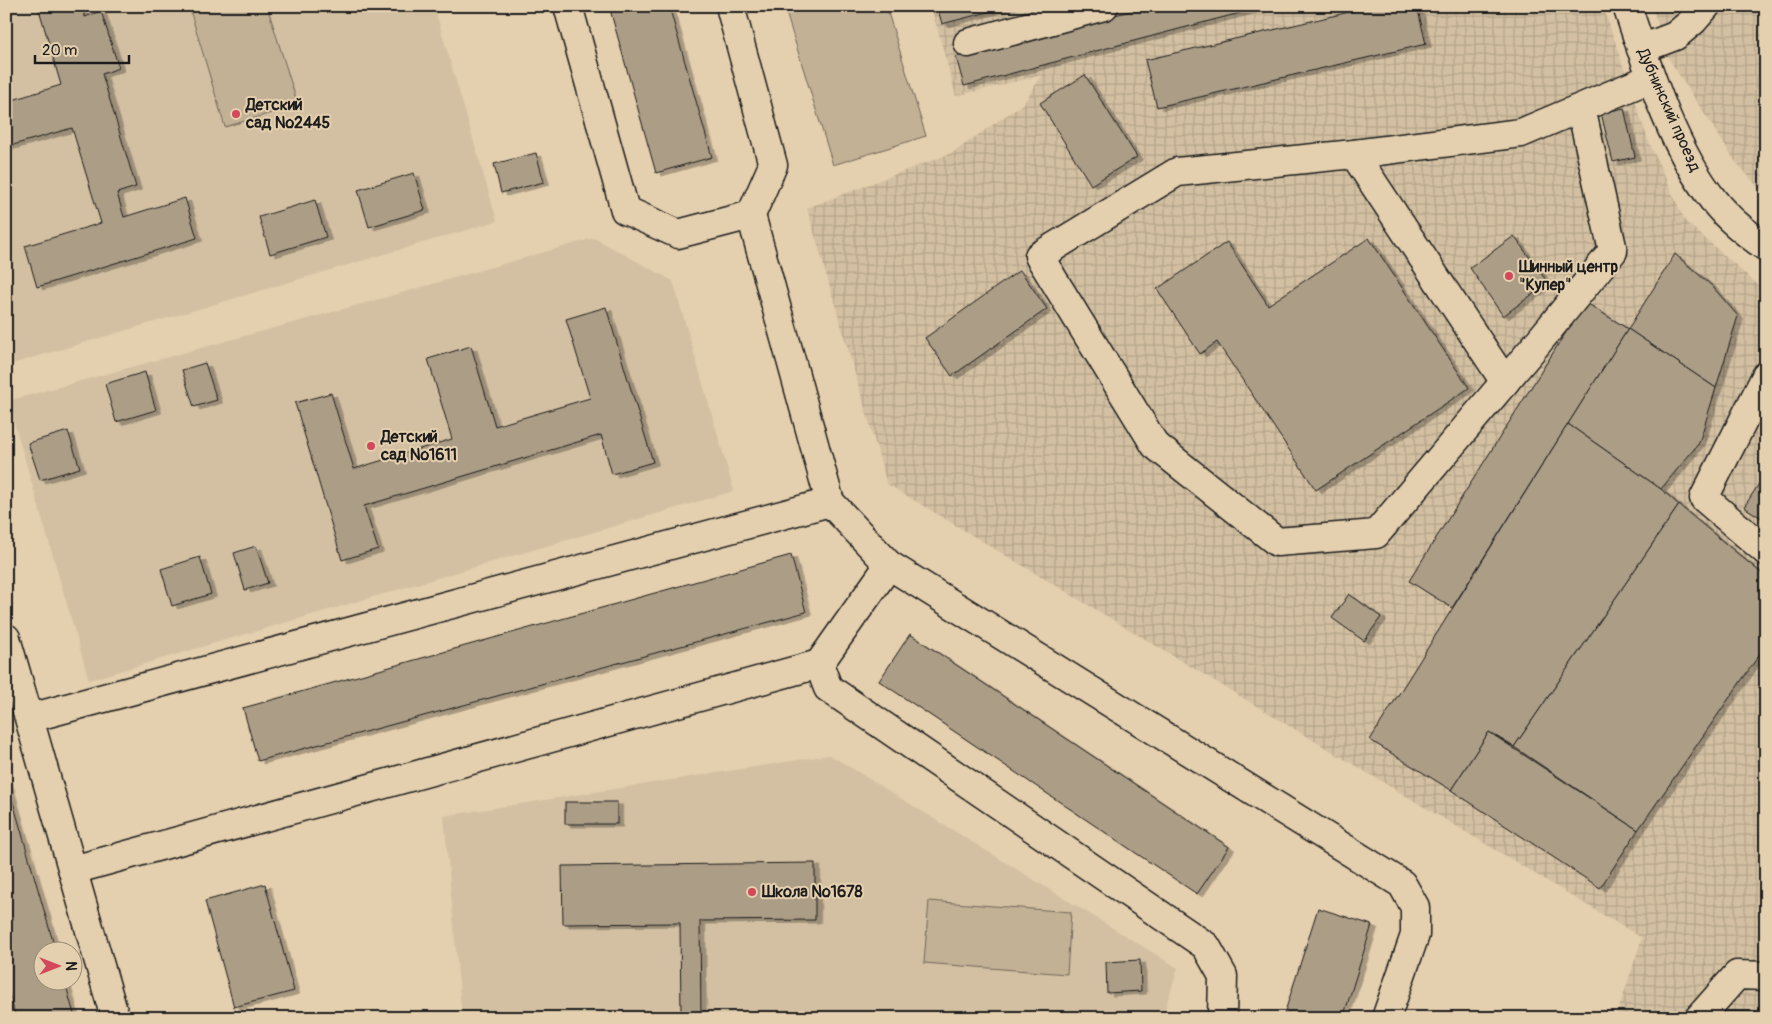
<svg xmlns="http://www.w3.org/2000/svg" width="1772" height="1024" font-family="Pangolin,sans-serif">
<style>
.built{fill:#d3c0a2}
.industrial{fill:url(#industrial-grid)}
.park{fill:#c3b196;stroke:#706659}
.building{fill:#ac9d86;stroke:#1c1c1c;filter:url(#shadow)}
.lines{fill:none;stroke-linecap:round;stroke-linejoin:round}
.minor-casing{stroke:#1c1c1c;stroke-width:31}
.minor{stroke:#e4cfae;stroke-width:28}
.poi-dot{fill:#d1495b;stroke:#e4cfae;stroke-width:2}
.labels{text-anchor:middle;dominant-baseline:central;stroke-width:4;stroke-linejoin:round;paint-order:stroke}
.poi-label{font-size:16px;font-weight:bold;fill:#1c1c1c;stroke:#e4cfae;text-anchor:start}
.street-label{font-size:16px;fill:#1c1c1c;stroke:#e4cfae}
</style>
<defs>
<pattern id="industrial-grid" width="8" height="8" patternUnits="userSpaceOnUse" patternTransform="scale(1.25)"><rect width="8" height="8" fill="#d3c0a2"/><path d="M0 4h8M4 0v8" fill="none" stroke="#b5a48b"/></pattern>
<filter id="shadow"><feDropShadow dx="5.5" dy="3" stdDeviation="0" flood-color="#0004"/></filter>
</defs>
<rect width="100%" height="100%" fill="#e4cfae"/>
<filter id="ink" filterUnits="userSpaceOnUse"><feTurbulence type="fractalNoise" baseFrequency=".02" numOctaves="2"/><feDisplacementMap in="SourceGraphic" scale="10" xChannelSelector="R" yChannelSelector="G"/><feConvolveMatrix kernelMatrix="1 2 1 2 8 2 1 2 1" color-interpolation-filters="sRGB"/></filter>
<g filter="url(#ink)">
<g class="built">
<path d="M 6,6 L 434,6 L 497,221 L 8,365 L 6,358 Z"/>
<path d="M 594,238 L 673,281 L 734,491 L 89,680 L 8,401 L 398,294 Z"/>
<path d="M 830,755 L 1178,968 L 1162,1018 L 462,1018 L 444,816 Z"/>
</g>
<g class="industrial">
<path d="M 931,6 L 1603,6 L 1648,140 L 1685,221 L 1766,292 L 1766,1018 L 1616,1018 L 1642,938 L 887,484 L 807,208 L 954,152 L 1024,103 L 1042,75 L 956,96 Z"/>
<path d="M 1652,6 L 1766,6 L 1766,196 L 1735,161 L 1669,59 Z"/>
</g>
<g class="park">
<path d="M 202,6 L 267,6 L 298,105 L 225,127 L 190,10 Z"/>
<path d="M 784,6 L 886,6 L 926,136 L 833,165 Z"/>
<path d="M 929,901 L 1071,912 L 1067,974 L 924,963 Z"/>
</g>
<g class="building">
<path d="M 38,6 L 82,6 L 85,17 L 101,11 L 119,68 L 102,74 L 136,187 L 117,193 L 124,217 L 185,198 L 197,238 L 37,287 L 25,246 L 101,223 L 72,128 L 6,147 L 6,102 L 61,85 Z"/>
<path d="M 609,6 L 669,6 L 712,157 L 656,173 Z"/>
<path d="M 937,6 L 1011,6 L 942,24 Z"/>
<path d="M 1149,6 L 1266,6 L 964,86 L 956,57 Z"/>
<path d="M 1375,6 L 1417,6 L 1426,44 L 1157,107 L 1145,60 Z"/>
<path d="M 1085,75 L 1137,157 L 1091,185 L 1040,103 Z"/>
<path d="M 1624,108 L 1635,157 L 1613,162 L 1601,113 Z"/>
<path d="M 536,153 L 544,182 L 501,193 L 494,164 Z"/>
<path d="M 414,173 L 425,210 L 369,227 L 358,190 Z"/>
<path d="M 315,200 L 326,237 L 270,254 L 259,217 Z"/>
<path d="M 1514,236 L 1548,283 L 1503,316 L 1470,268 Z"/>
<path d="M 1369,238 L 1469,388 L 1316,490 L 1217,342 L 1200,354 L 1157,289 L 1227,242 L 1268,305 Z"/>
<path d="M 1675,254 L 1712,286 L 1738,316 L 1716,388 L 1628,329 Z"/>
<path d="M 1020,270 L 1047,309 L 952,376 L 925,338 Z"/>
<path d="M 1585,302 L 1628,329 L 1452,608 L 1409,581 Z"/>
<path d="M 606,307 L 653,462 L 612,474 L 601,435 L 364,506 L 378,549 L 342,560 L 295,403 L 331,393 L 354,469 L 452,439 L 428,359 L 471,346 L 495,426 L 590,398 L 566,319 Z"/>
<path d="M 1628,329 L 1716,388 L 1699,443 L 1661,489 L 1568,424 Z"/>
<path d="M 205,363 L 217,400 L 194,407 L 182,370 Z"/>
<path d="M 145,372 L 156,410 L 116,422 L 105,384 Z"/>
<path d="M 1568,424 L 1661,489 L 1679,505 L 1514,747 L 1489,732 L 1451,790 L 1370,740 Z"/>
<path d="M 68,431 L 80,468 L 40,480 L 28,443 Z"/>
<path d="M 1766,473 L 1766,521 L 1744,507 Z"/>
<path d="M 1679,505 L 1766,577 L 1766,645 L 1638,830 L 1514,747 Z"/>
<path d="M 256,546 L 268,583 L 245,590 L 234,553 Z"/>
<path d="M 791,555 L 806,612 L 258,761 L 243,708 Z"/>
<path d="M 200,557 L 211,594 L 172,606 L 161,569 Z"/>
<path d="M 1349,594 L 1381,617 L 1364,641 L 1332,618 Z"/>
<path d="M 910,634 L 1229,847 L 1197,894 L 879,681 Z"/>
<path d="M 1489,732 L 1638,830 L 1600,888 L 1451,790 Z"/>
<path d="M 6,778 L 56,952 L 42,952 L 42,982 L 65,982 L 75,1018 L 16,1018 L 6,983 Z"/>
<rect x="565" y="802" width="52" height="22"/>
<path d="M 815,863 L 815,920 L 700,921 L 701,1018 L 681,1018 L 680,923 L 563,924 L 562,866 Z"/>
<path d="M 265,884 L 294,991 L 234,1007 L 205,901 Z"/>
<path d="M 1318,908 L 1372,925 L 1358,970 L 1343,1018 L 1283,1018 Z"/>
<path d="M 1140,960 L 1141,991 L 1107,993 L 1106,962 Z"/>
<path d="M 1716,1011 L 1766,1012 L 1766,1018 L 1716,1018 Z"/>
</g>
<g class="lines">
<g class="minor-casing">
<g id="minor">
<path d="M 568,6 L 625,210 L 678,234 L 751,215 L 773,165 L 730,6"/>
<path d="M 1627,6 C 1649,72 1672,147 1714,201 C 1728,219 1747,234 1766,247"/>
<path d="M 968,43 L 1104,6"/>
<path d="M 1641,49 L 1675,36 L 1693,21 L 1706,6"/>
<path d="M 1581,108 L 1613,251 L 1531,351 L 1376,534 L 1277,542 L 1155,445 L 1039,256 L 1177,172 L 1354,154 L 1521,133 L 1651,78"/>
<path d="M 1354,154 L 1505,382"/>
<path d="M 751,215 L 830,502 L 889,565 L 1402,884 L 1415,907 L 1415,935 L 1386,1018"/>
<path d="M 1766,376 L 1704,498 L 1766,551"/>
<path d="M 6,638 L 115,1018"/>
<path d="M 819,664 L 889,565"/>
<path d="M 30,718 L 830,502"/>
<path d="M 73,870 L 819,664 L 828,688 L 1206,946 L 1223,976 L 1222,1018"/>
<path d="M 1699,1018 L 1737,975 L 1766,976"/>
</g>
</g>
<use href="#minor" class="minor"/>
</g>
</g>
<g class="poi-dot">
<circle cx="236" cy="114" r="5"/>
<circle cx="1509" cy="276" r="5"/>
<circle cx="371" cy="446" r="5"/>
<circle cx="752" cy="892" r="5"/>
</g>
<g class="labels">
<g class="poi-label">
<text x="246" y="105">Детский<tspan x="246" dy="18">сад №2445</tspan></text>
<text x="1519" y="267">Шинный центр<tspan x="1519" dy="18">"Купер"</tspan></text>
<text x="381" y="437">Детский<tspan x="381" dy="18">сад №1611</tspan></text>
<text x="762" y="892">Школа №1678</text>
</g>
<g class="street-label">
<text transform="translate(1669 110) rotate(66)">Дубнинский проезд</text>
</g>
</g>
<rect width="1772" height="1024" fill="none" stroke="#e4cfae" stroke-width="25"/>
<rect x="12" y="12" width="1747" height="999" fill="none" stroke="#1c1c1c" stroke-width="2" filter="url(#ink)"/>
<g transform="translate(58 966) rotate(90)"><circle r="24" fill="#e4cfae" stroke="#948774"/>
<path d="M0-4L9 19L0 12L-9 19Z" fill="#d1495b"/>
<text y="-8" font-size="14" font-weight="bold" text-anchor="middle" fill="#1c1c1c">N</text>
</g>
<path d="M35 55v8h94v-8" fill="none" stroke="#1c1c1c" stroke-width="2.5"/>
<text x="42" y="55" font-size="15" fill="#1c1c1c" stroke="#e4cfae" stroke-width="4" paint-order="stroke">20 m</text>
</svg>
